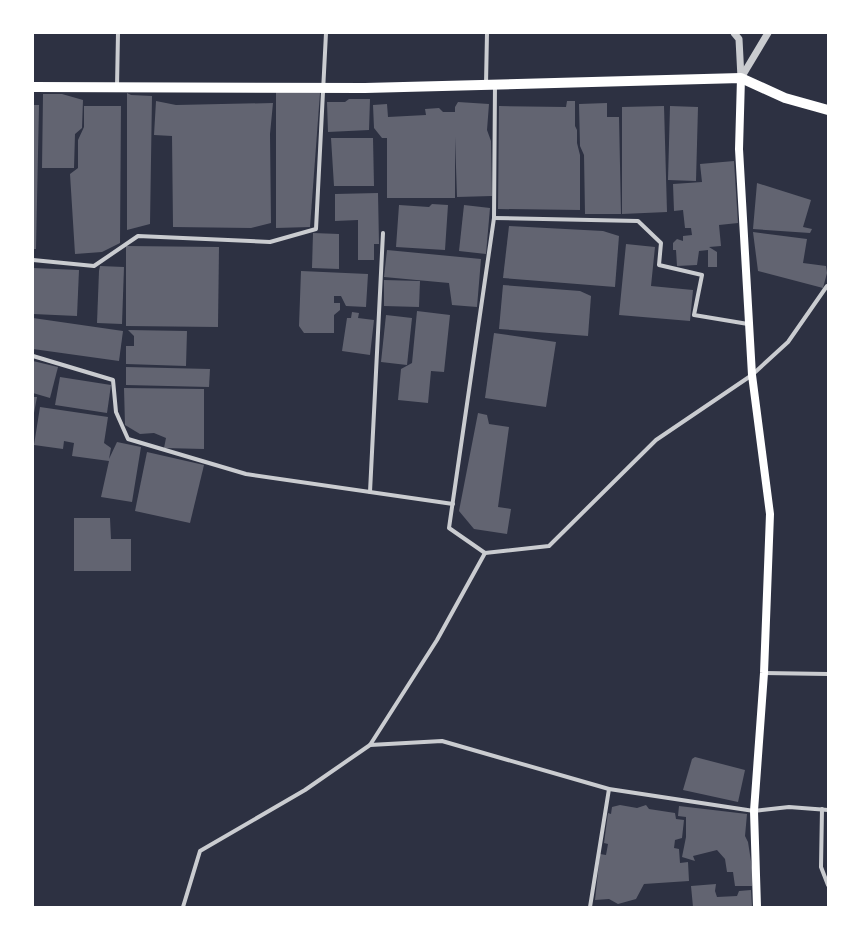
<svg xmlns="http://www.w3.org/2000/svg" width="861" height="940" font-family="Cabin,sans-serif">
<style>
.building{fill:#626471}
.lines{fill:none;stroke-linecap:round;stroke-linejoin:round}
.minor{stroke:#caccd0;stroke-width:4}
.tertiary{stroke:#caccd0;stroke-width:7}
.secondary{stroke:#fff;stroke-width:8}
.primary{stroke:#fff;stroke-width:10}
</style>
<rect width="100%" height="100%" fill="#2d3142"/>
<g class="building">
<path d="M 276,92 L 320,93 L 310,227 L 276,228 Z"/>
<path d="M 127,93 L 131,95 L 152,96 L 150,224 L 127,230 Z"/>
<path d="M 43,94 L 62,94 L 83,100 L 82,128 L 75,134 L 74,168 L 42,168 Z"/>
<path d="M 349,99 L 370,99 L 369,130 L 328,132 L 327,102 L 345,102 Z"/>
<path d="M 156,101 L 176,105 L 273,103 L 270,134 L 271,223 L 251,228 L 173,227 L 172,136 L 154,135 Z"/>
<path d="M 567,101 L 575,101 L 575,126 L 577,130 L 577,143 L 580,155 L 580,210 L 498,209 L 499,106 L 566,107 Z"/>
<path d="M 458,102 L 489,104 L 487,130 L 491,141 L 492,196 L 457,197 L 455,137 L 455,198 L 387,198 L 387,138 L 382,138 L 374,128 L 373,105 L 387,104 L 388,117 L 426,115 L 425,109 L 439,108 L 443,112 L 455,112 L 455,107 Z"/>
<path d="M 607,103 L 607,117 L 619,117 L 621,214 L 585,214 L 584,155 L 580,146 L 579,104 Z"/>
<path d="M 33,105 L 39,105 L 36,249 L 33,249 Z"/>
<path d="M 84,106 L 121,106 L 120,243 L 102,252 L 75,254 L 70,174 L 78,168 L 78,140 L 84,127 Z"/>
<path d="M 664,106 L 667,212 L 622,214 L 622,107 Z"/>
<path d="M 670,106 L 698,107 L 696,181 L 668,180 Z"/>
<path d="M 331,138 L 373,138 L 374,186 L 334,186 Z"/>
<path d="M 734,161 L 738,223 L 719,225 L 721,246 L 709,247 L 717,252 L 717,267 L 708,267 L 708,250 L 699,251 L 697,265 L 677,266 L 676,250 L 673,250 L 673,243 L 677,239 L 683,241 L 683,236 L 692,235 L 691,228 L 685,228 L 683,210 L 674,211 L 673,184 L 702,182 L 700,164 Z"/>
<path d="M 757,183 L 811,200 L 803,227 L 812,229 L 810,233 L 753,229 Z"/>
<path d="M 378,193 L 379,244 L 374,244 L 374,260 L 358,260 L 358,220 L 335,221 L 335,194 Z"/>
<path d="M 432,204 L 448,205 L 445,250 L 396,247 L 399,205 L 429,207 Z"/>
<path d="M 464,205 L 490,208 L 486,254 L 459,251 Z"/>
<path d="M 509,226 L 603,231 L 619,236 L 615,287 L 503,278 Z"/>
<path d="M 753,232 L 807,239 L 803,263 L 826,266 L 827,273 L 823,288 L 758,271 Z"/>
<path d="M 313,233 L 339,234 L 339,269 L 312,268 Z"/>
<path d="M 626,244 L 655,247 L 651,286 L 693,290 L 690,321 L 619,315 Z"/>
<path d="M 126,246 L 219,247 L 218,327 L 126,326 Z"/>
<path d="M 387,250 L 481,259 L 477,307 L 452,305 L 449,283 L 384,277 Z"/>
<path d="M 100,266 L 124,267 L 122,324 L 97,323 L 99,271 Z"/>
<path d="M 33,268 L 79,270 L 77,316 L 33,314 Z"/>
<path d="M 301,271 L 368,274 L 366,307 L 346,306 L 341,296 L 334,296 L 334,303 L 340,303 L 340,310 L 334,315 L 334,333 L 304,333 L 299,326 Z"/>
<path d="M 384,280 L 420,281 L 419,307 L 384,306 Z"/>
<path d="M 503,285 L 580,291 L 591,296 L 588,336 L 499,329 Z"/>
<path d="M 417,311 L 450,315 L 444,372 L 431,371 L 428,403 L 398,400 L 401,369 L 412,363 Z"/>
<path d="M 352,312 L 359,313 L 358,318 L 374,320 L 370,355 L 342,351 L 347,318 L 351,318 Z"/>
<path d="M 386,315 L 412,318 L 407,365 L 381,362 Z"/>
<path d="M 33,318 L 123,331 L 119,361 L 33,349 Z"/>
<path d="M 128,330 L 187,331 L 186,366 L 126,364 L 126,346 L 134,346 L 134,336 Z"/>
<path d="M 494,333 L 556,342 L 546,407 L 485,398 Z"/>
<path d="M 33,361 L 58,367 L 50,398 L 33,393 Z"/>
<path d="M 126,367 L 210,369 L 209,387 L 126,385 Z"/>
<path d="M 60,377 L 111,385 L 107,413 L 55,405 Z"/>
<path d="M 124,388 L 204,389 L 204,449 L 164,448 L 166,438 L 154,433 L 140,434 L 125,425 Z"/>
<path d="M 33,397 L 37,397 L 34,413 L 33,413 Z"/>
<path d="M 40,407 L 108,417 L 104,443 L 111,448 L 109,459 L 117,442 L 141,447 L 132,502 L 101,497 L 109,461 L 72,456 L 74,443 L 64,441 L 63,449 L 34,445 Z"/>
<path d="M 478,413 L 487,415 L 489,424 L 509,427 L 498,507 L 511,509 L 507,534 L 474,529 L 459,511 Z"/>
<path d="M 147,452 L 204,465 L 190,523 L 135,511 Z"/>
<path d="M 74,518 L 110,518 L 111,539 L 131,539 L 131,571 L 74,571 Z"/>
<path d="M 695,757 L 745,770 L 738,802 L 683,790 L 692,759 Z"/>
<path d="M 620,805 L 637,808 L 646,805 L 649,809 L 675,813 L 676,819 L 684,820 L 682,838 L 675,840 L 674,848 L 679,849 L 680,863 L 688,862 L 689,881 L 644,884 L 636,899 L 618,904 L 609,899 L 595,900 L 600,854 L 606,855 L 608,844 L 604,843 L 608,813 L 611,814 L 612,807 Z"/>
<path d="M 679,806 L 747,814 L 745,836 L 748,842 L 753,874 L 752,886 L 735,886 L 733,872 L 727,872 L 725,859 L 717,850 L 693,856 L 695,861 L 682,857 L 686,837 L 686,817 L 678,816 Z"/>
<path d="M 716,884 L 715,891 L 717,897 L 737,896 L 739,891 L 751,890 L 752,907 L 693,907 L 691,886 Z"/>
</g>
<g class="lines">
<g class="minor">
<path d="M 486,84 L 487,33"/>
<path d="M 117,87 L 118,33"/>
<path d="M 494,218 L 638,221 L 661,243 L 659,265 L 702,275 L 694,315 L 748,324"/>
<path d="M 33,260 L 94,266 L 138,236 L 270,242 L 316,229 L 326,33"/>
<path d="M 33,356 L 113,380 L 116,412 L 128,439 L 246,474 L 453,504"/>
<path d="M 370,492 L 383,233"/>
<path d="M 485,553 L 449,528 L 494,218 L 495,84"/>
<path d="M 764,673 L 828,674"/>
<path d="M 370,745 L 442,741 L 609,789 L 754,811 L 789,807 L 828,810"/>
<path d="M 822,809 L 821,867 L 828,885"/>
<path d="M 183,907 L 200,851 L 305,790 L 370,745 L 437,640 L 485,553 L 549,546 L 656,440 L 752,375 L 788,342 L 827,286"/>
<path d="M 590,907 L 609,789"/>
</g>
<g class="tertiary">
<path d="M 734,33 L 739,39 L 741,78"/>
<path d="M 741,78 L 768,33"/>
</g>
<path class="secondary" d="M 741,78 L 739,149 L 752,375 L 770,514 L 764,673 L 754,811 L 757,907"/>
<path class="primary" d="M 33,87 L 365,88 L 741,78 L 785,98 L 828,110"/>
</g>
<rect width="861" height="940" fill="none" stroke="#ffffff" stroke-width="68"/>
</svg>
